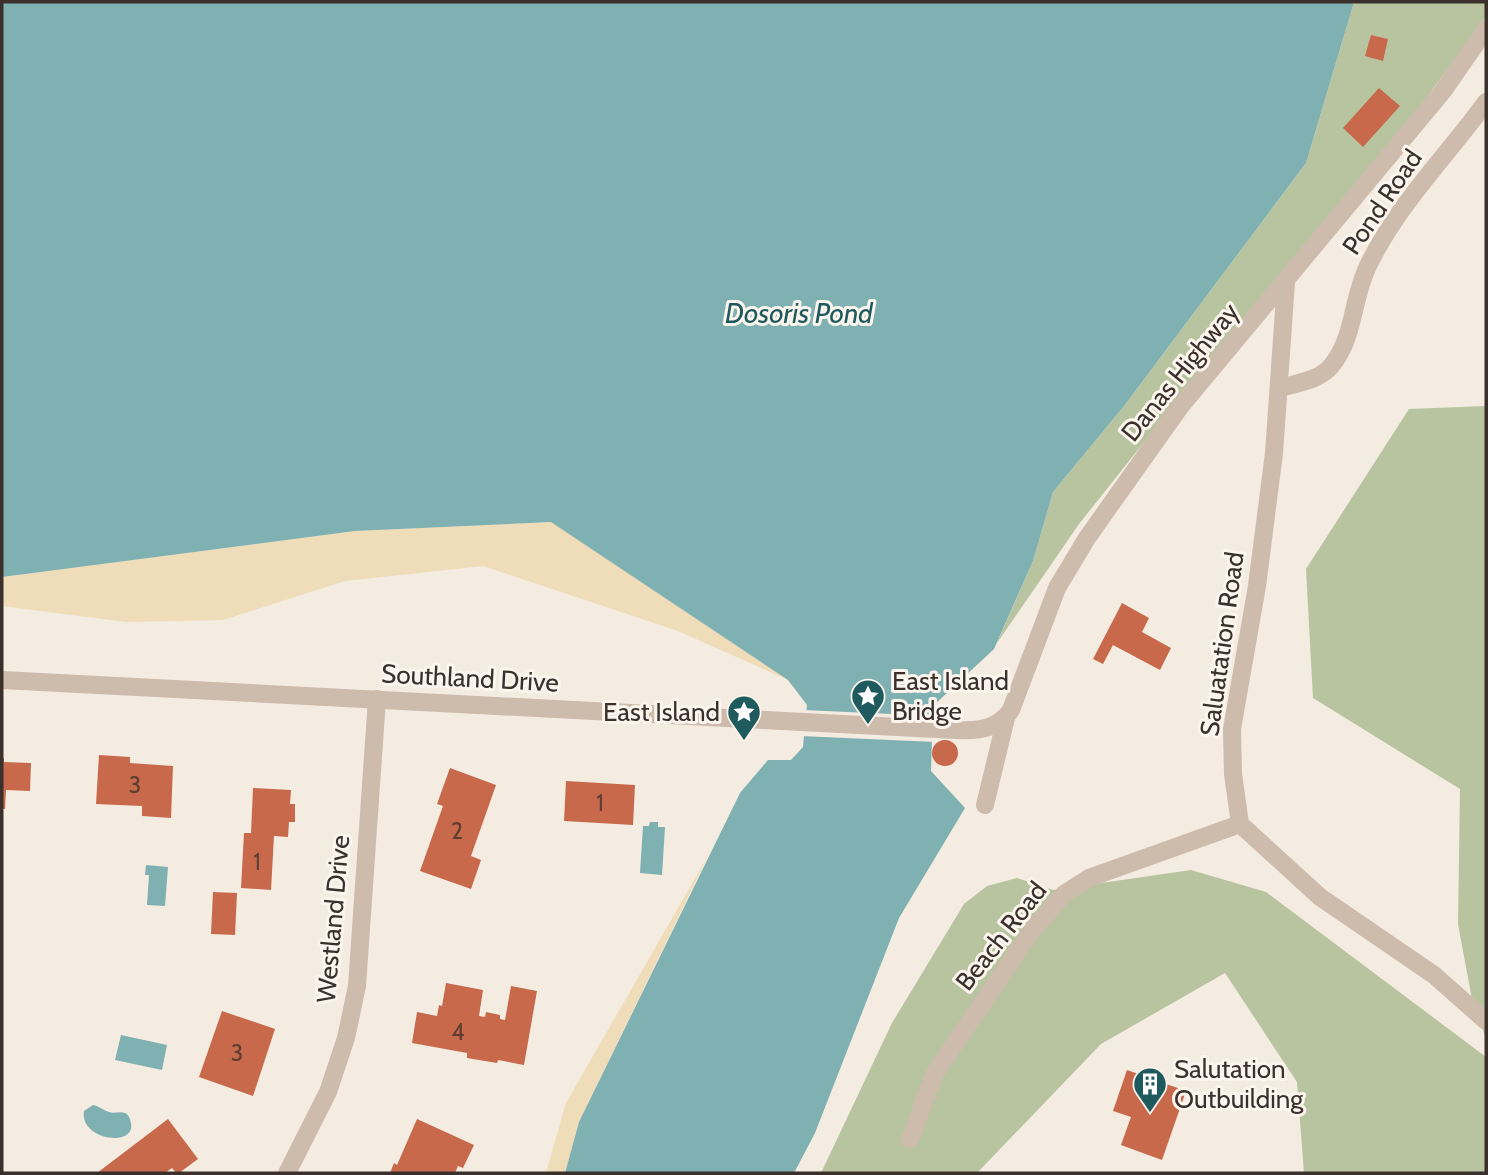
<svg xmlns="http://www.w3.org/2000/svg" width="1488" height="1175" font-family="Cabin,sans-serif">
<style>
.green{fill:#b8c4a0}
.sand{fill:#efdcb8}
.water{fill:#7fb0b2}
.pier{fill:#f4ebe1}
.building{fill:#c8694b}
.lines{fill:none;stroke-linecap:round;stroke-linejoin:round}
.minor{stroke:#cdbbac;stroke-width:18}
.labels{text-anchor:middle;dominant-baseline:central;stroke-width:6;stroke-linejoin:round;paint-order:stroke}
.number-label{font-size:23px;fill:#5e3e33}
.street-label{font-size:26px;fill:#3b302b;stroke:#fbf5ee}
.poi-label{font-size:26px;fill:#3b302b;stroke:#fbf5ee;text-anchor:start}
.water-label{font-size:28px;font-style:italic;fill:#1f5a5e;stroke:#fbf5ee}
</style>
<rect width="100%" height="100%" fill="#f4ebe1"/>
<g class="green">
<path d="M 1354,2 L 1486,2 L 1486,17 L 1390,147 L 1238,324 L 1079,524 L 997,643 L 1033,561 L 1053,492 L 1124,406 L 1306,163 Z"/>
<path d="M 1486,406 L 1486,1039 L 1471,994 L 1458,924 L 1460,789 L 1313,698 L 1306,569 L 1409,409 Z"/>
<path d="M 1191,870 L 1266,892 L 1486,1057 L 1486,1173 L 1304,1173 L 1297,1082 L 1225,973 L 1101,1044 L 977,1173 L 821,1173 L 892,1023 L 964,904 L 987,886 L 1017,878 L 1053,890 Z"/>
</g>
<g class="sand">
<path d="M 552,522 L 788,680 L 678,631 L 483,566 L 345,581 L 223,620 L 126,622 L 2,606 L 2,577 L 355,531 Z"/>
<path d="M 708,856 L 579,1122 L 565,1173 L 546,1173 L 566,1103 Z"/>
</g>
<g class="water">
<path d="M 2,2 L 1354,2 L 1306,163 L 1124,406 L 1053,492 L 1033,561 L 994,649 L 933,706 L 931,771 L 965,808 L 899,918 L 815,1133 L 794,1173 L 565,1173 L 579,1122 L 740,793 L 768,760 L 791,760 L 803,747 L 807,705 L 788,680 L 551,522 L 355,531 L 2,577 Z"/>
<path d="M 650,822 L 658,822 L 658,827 L 665,827 L 662,875 L 640,873 L 643,826 L 649,826 Z"/>
<path d="M 146,865 L 168,867 L 165,906 L 147,905 L 149,875 L 145,875 Z"/>
<path d="M 121,1035 L 167,1045 L 162,1070 L 115,1060 Z"/>
<path d="M 93,1105 C 99,1106 103,1110 109,1112 C 114,1114 120,1111 125,1113 C 129,1115 130,1119 131,1123 C 136,1148 79,1140 84,1111 Z"/>
</g>
<path class="pier" d="M 803,710 L 936,716 L 935,742 L 801,736 Z"/>
<g class="building">
<path d="M 1371,35 L 1388,39 L 1383,61 L 1365,56 Z"/>
<path d="M 1379,88 L 1400,106 L 1363,147 L 1343,128 Z"/>
<path d="M 1122,603 L 1149,618 L 1142,632 L 1171,648 L 1160,670 L 1113,645 L 1103,664 L 1093,659 Z"/>
<circle cx="945" cy="753" r="13"/>
<path d="M 99,755 L 130,757 L 130,763 L 173,766 L 171,818 L 142,816 L 142,806 L 96,804 Z"/>
<path d="M 2,758 L 4,758 L 4,762 L 31,763 L 30,791 L 6,790 L 5,809 L 2,809 Z"/>
<path d="M 450,768 L 496,785 L 471,856 L 481,860 L 471,889 L 420,871 L 443,806 L 437,804 Z"/>
<path d="M 566,781 L 635,785 L 633,825 L 564,821 Z"/>
<path d="M 253,788 L 291,790 L 290,804 L 295,804 L 295,822 L 289,822 L 288,837 L 274,836 L 271,890 L 241,888 L 244,833 L 251,833 Z"/>
<path d="M 213,892 L 237,893 L 235,935 L 211,934 Z"/>
<path d="M 446,983 L 483,990 L 479,1016 L 485,1017 L 486,1012 L 500,1015 L 500,1019 L 505,1020 L 511,986 L 537,991 L 524,1065 L 498,1060 L 497,1063 L 467,1058 L 467,1053 L 412,1043 L 417,1012 L 437,1016 L 439,1005 L 442,1006 Z"/>
<path d="M 222,1011 L 275,1029 L 253,1096 L 199,1077 Z"/>
<path d="M 1127,1070 L 1186,1091 L 1162,1160 L 1121,1145 L 1131,1117 L 1113,1111 Z"/>
<path d="M 168,1119 L 198,1159 L 179,1173 L 176,1173 L 172,1168 L 165,1173 L 97,1173 Z"/>
<path d="M 417,1119 L 474,1145 L 463,1168 L 458,1166 L 455,1173 L 390,1173 L 394,1163 L 397,1165 Z"/>
</g>
<g class="lines">
<g class="minor">
<path d="M 1286,282 L 1274,453 L 1257,586 L 1232,729 L 1233,774 L 1240,824 L 1320,897 L 1434,975 L 1486,1021"/>
<path d="M 1280,388 C 1297,383 1321,380 1332,365 C 1355,336 1352,298 1368,266 C 1397,205 1447,156 1486,102"/>
<path d="M 2,680 L 936,729 C 963,730 993,736 1011,710 L 1057,588 L 1087,538 L 1180,407 L 1443,91 L 1486,29"/>
<path d="M 985,805 L 1006,718"/>
<path d="M 910,1139 L 935,1073 L 1030,933 L 1064,894 L 1089,878 L 1240,824"/>
<path d="M 287,1173 L 328,1092 L 346,1038 L 357,986 L 377,699"/>
</g>
</g>
<defs>
<g id="sight-pin" transform="scale(1.75)"><path d="M0 17L-7.5 6A9.5 9.5 0 1 1 7.5 6Z" fill="#1f5a5e" stroke="#fbf5ee"/><path d="M0-6L1.8-2.2L6-1.7L2.9 1.2L3.7 5.4L0 3.3L-3.7 5.4L-2.9 1.2L-6-1.7L-1.8-2.2Z" fill="#fff"/></g>
<g id="building-pin" transform="scale(1.75)"><path d="M0 17L-7.5 6A9.5 9.5 0 1 1 7.5 6Z" fill="#1f5a5e" stroke="#fbf5ee"/><path d="M-4-6H4V6H1V3H-1V6H-4ZM-2.5-4.3h1.7v1.8h-1.7ZM.8-4.3h1.7v1.8H.8ZM-2.5-1h1.7V.8h-1.7ZM.8-1h1.7V.8H.8Z" fill="#fff"/></g>
</defs>
<g fill-rule="evenodd">
<use href="#sight-pin" x="868" y="696"/>
<use href="#sight-pin" x="744" y="712"/>
<use href="#building-pin" x="1150" y="1084"/>
</g>
<g class="labels">
<g class="number-label">
<text x="135" y="785">3</text>
<text x="600" y="803">1</text>
<text x="457" y="831">2</text>
<text x="257" y="862">1</text>
<text x="458" y="1032">4</text>
<text x="237" y="1053">3</text>
</g>
<g class="street-label">
<text transform="translate(1382 202) rotate(-56)">Pond Road</text>
<text transform="translate(1180 372) rotate(-51)">Danas Highway</text>
<text transform="translate(1222 644) rotate(-82)">Saluatation Road</text>
<text transform="translate(470 678) rotate(3)">Southland Drive</text>
<text transform="translate(333 919) rotate(-85)">Westland Drive</text>
<text transform="translate(1001 936) rotate(-52)">Beach Road</text>
</g>
<g class="poi-label">
<text x="892" y="681">East Island<tspan x="892" dy="30">Bridge</tspan></text>
<text x="720" y="712" text-anchor="end">East Island</text>
<text x="1174" y="1069">Salutation<tspan x="1174" dy="30">Outbuilding</tspan></text>
</g>
<g class="water-label">
<text x="799" y="313">Dosoris Pond</text>
</g>
</g>
<rect width="1488" height="1175" fill="none" stroke="#3b302b" stroke-width="7"/>
</svg>
